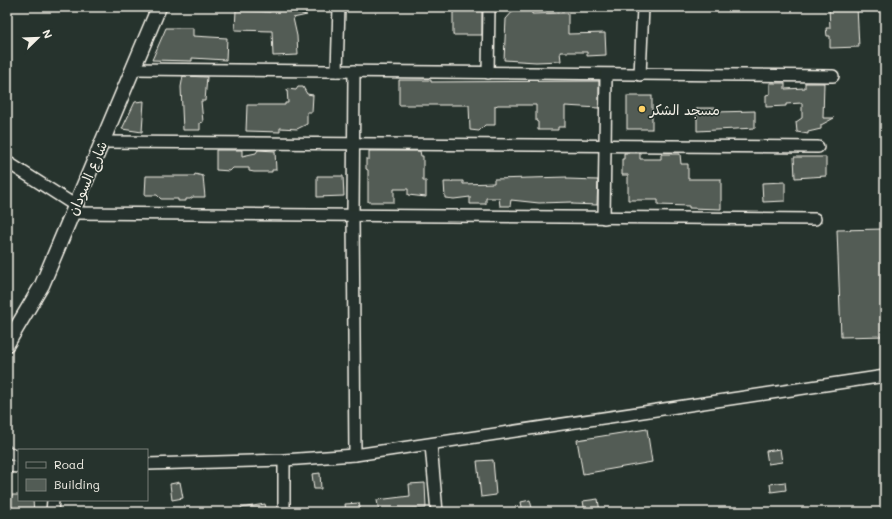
<svg xmlns="http://www.w3.org/2000/svg" width="892" height="519" font-family="Mali,'Playpen Sans Arabic',sans-serif">
<style>
.building{fill:#525c55;stroke:#f4f1e8}
.lines{fill:none;stroke-linecap:round;stroke-linejoin:round}
.minor-casing{stroke:#f4f1e8;stroke-width:14}
.major-casing{stroke:#f4f1e8;stroke-width:17}
.minor{stroke:#26332d;stroke-width:11}
.major{stroke:#26332d;stroke-width:14}
.poi-dot{fill:#ffd166;stroke:#26332d;stroke-width:1.5}
.labels{text-anchor:middle;dominant-baseline:central;stroke-width:3;stroke-linejoin:round;paint-order:stroke}
.poi-label{font-size:14px;fill:#f4f1e8;stroke:#26332d;text-anchor:start}
.street-label{font-size:14px;fill:#f4f1e8;stroke:#26332d}
</style>
<rect width="100%" height="100%" fill="#26332d"/>
<filter id="ink" filterUnits="userSpaceOnUse"><feTurbulence type="fractalNoise" baseFrequency=".025" numOctaves="2"/><feDisplacementMap in="SourceGraphic" scale="8" xChannelSelector="R" yChannelSelector="G"/><feConvolveMatrix kernelMatrix="1 2 1 2 8 2 1 2 1" color-interpolation-filters="sRGB"/></filter>
<g filter="url(#ink)">
<g class="building">
<path d="M 275,7 L 294,7 L 294,12 L 307,15 L 293,18 L 297,36 L 298,55 L 273,56 L 272,31 L 235,30 L 236,10 L 270,12 Z"/>
<rect x="453" y="7" width="29" height="28"/>
<path d="M 829,7 L 857,7 L 859,47 L 830,48 L 830,36 L 827,36 L 826,28 L 830,28 Z"/>
<path d="M 514,10 L 532,10 L 532,14 L 568,13 L 568,34 L 605,33 L 606,55 L 587,56 L 587,52 L 560,52 L 561,61 L 536,62 L 504,60 L 506,19 Z"/>
<path d="M 166,28 L 193,28 L 193,36 L 227,38 L 226,60 L 192,58 L 192,61 L 152,60 Z"/>
<path d="M 183,76 L 207,77 L 205,101 L 201,101 L 203,122 L 200,123 L 200,130 L 183,130 L 181,87 Z"/>
<path d="M 399,80 L 431,80 L 431,82 L 599,81 L 599,108 L 565,106 L 565,127 L 558,127 L 558,130 L 538,130 L 538,122 L 536,121 L 536,105 L 498,105 L 495,106 L 495,125 L 485,125 L 479,131 L 470,130 L 469,105 L 399,105 Z"/>
<path d="M 770,83 L 785,83 L 785,89 L 805,88 L 805,83 L 824,83 L 823,118 L 834,118 L 821,125 L 821,129 L 808,132 L 808,134 L 797,132 L 796,122 L 802,118 L 802,103 L 786,104 L 786,106 L 766,107 L 766,95 L 770,94 Z"/>
<path d="M 298,87 L 303,87 L 307,94 L 313,95 L 312,112 L 307,112 L 307,124 L 297,129 L 280,128 L 280,132 L 246,131 L 247,105 L 285,105 L 285,103 L 288,103 L 287,89 L 296,90 Z"/>
<rect x="627" y="96" width="25" height="33"/>
<path d="M 144,101 L 142,132 L 122,129 L 135,102 Z"/>
<path d="M 697,108 L 716,108 L 716,112 L 755,111 L 755,128 L 697,131 Z"/>
<path d="M 216,150 L 242,150 L 242,156 L 256,153 L 258,150 L 275,151 L 276,170 L 272,170 L 272,172 L 254,172 L 249,171 L 249,168 L 233,168 L 230,171 L 216,170 Z"/>
<path d="M 369,151 L 420,151 L 421,156 L 423,156 L 423,181 L 426,181 L 426,197 L 408,195 L 408,189 L 394,189 L 394,202 L 368,202 L 368,170 L 366,169 L 366,159 L 369,159 Z"/>
<path d="M 624,153 L 640,153 L 640,159 L 661,159 L 661,154 L 680,154 L 681,164 L 688,164 L 688,179 L 721,179 L 721,209 L 689,208 L 689,206 L 658,205 L 658,200 L 628,200 L 628,175 L 622,175 L 622,159 L 624,159 Z"/>
<path d="M 794,157 L 826,157 L 826,176 L 795,178 Z"/>
<path d="M 195,174 L 203,176 L 205,197 L 193,197 L 190,199 L 186,199 L 186,201 L 178,201 L 178,199 L 161,199 L 157,195 L 145,195 L 146,176 L 194,176 Z"/>
<path d="M 317,176 L 343,176 L 344,196 L 317,197 Z"/>
<path d="M 567,177 L 567,179 L 598,180 L 597,205 L 572,204 L 572,202 L 539,203 L 511,200 L 510,206 L 500,206 L 499,198 L 486,198 L 486,204 L 470,204 L 470,197 L 454,199 L 445,198 L 444,182 L 452,182 L 452,181 L 463,181 L 463,184 L 494,183 L 494,179 Z"/>
<path d="M 785,182 L 785,201 L 763,202 L 762,183 Z"/>
<path d="M 884,229 L 885,336 L 841,337 L 837,230 Z"/>
<path d="M 647,429 L 652,462 L 583,474 L 577,440 Z"/>
<path d="M 780,449 L 782,462 L 768,464 L 766,451 Z"/>
<path d="M 493,460 L 496,495 L 481,497 L 477,461 Z"/>
<path d="M 320,473 L 321,489 L 314,489 L 312,474 Z"/>
<path d="M 180,482 L 183,498 L 172,500 L 170,484 Z"/>
<path d="M 785,482 L 786,490 L 771,492 L 770,484 Z"/>
<path d="M 425,483 L 426,508 L 398,509 L 398,512 L 379,512 L 377,500 L 410,496 L 409,484 Z"/>
<path d="M 7,495 L 19,495 L 19,500 L 33,500 L 34,512 L 7,512 Z"/>
<path d="M 598,499 L 600,512 L 585,512 L 583,501 Z"/>
<path d="M 530,500 L 533,512 L 523,512 L 521,502 Z"/>
<path d="M 359,503 L 361,512 L 346,512 L 345,504 Z"/>
<path d="M 265,504 L 267,512 L 241,512 L 241,508 Z"/>
</g>
<g class="lines">
<g class="minor-casing">
<g id="minor">
<path d="M 133,69 L 833,76"/>
<path d="M 337,71 L 339,7"/>
<path d="M 354,71 L 353,215 L 355,455"/>
<path d="M 488,73 L 489,7"/>
<path d="M 640,75 L 643,7"/>
<path d="M 103,142 L 818,147"/>
<path d="M 7,162 L 76,206"/>
<path d="M 73,213 L 815,219"/>
<path d="M 604,218 L 606,75"/>
<path d="M 431,445 L 437,512"/>
<path d="M 7,452 L 19,457"/>
<path d="M 284,460 L 284,512"/>
<path d="M 147,464 L 284,460 L 355,455 L 885,376"/>
<path d="M 7,466 L 19,467"/>
<path d="M 52,512 L 53,500"/>
</g>
</g>
<g class="major-casing">
<path id="major" d="M 7,344 L 42,285 L 159,7"/>
</g>
<use href="#minor" class="minor"/>
<use href="#major" class="major"/>
</g>
</g>
<circle class="poi-dot" cx="642" cy="109" r="4"/>
<g class="labels">
<g class="poi-label">
<text x="650" y="109">مسجد الشكر</text>
</g>
<g class="street-label">
<text transform="translate(87 178) rotate(-67)">شارع السودان</text>
</g>
</g>
<rect width="892" height="519" fill="none" stroke="#26332d" stroke-width="24"/>
<rect x="12" y="12" width="868" height="495" fill="none" stroke="#f4f1e8" stroke-width="1.5" filter="url(#ink)"/>
<rect x="18" y="449" width="130" height="52" fill="#26332d" stroke="#787f78"/>
<rect x="26" y="462" width="20" height="6" fill="#26332d" stroke="#787f78"/>
<text x="54" y="469" font-size="12" fill="#f4f1e8">Road</text>
<rect x="26" y="479" width="20" height="12" fill="#525c55" stroke="#787f78"/>
<text x="54" y="489" font-size="12" fill="#f4f1e8">Building</text>
<g transform="translate(38 38) rotate(67)" stroke="#26332d" stroke-width="3" paint-order="stroke">
<path d="M0-3L7 15L0 10L-7 15Z" fill="#f4f1e8"/>
<text y="-6" font-size="11" font-weight="bold" text-anchor="middle" fill="#f4f1e8">N</text>
</g>
</svg>
